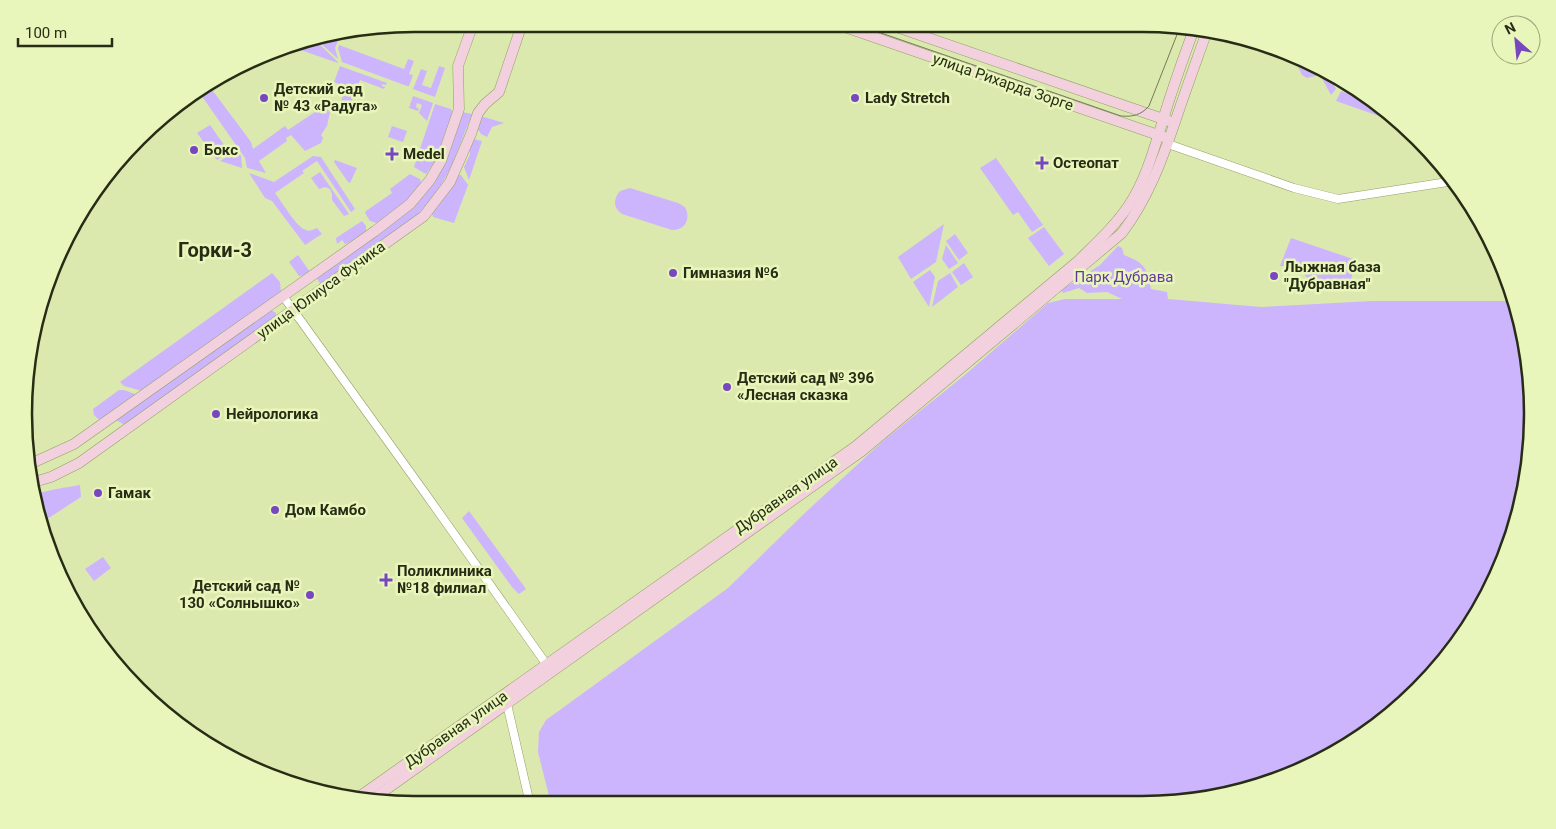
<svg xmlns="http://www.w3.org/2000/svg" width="1556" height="829" font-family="Roboto,sans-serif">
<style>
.green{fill:#ccb5fc}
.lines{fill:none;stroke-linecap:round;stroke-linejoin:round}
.street-casing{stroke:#939f68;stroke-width:9}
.secondary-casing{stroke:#939f68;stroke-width:11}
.street{stroke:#fff;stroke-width:8}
.secondary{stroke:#f2d0dd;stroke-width:10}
.tram{stroke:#737c56;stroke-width:1}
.poi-dot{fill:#7847bf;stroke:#e8f6bb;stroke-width:2}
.labels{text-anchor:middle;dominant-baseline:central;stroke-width:5;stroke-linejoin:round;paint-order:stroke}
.street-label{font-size:15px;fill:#272c15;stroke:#e8f6bb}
.poi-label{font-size:15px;font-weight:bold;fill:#272c15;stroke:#e8f6bb;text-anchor:start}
.park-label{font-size:15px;fill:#6336a1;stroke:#e8f6bb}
.district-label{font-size:20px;font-weight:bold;fill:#272c15;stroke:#e8f6bb}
.rim{fill:none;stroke:#272c15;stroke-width:2.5}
</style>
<rect width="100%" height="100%" fill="#dbe9ae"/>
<g class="green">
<path d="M 340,36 L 335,48 L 338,59 L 317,40 Z"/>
<path d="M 315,40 L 338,62 L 338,63 L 289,46 Z"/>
<path d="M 339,45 L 404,69 L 408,59 L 414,61 L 409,74 L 413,75 L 409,86 L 407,86 L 342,62 L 338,48 Z"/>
<path d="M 1294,58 L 1327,72 L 1336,89 L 1331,95 L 1320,75 L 1307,78 L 1302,75 Z"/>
<path d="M 340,66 L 387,83 L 386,85 L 382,84 L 382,86 L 385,87 L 384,89 L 360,80 L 350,105 L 341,101 L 346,87 L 334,82 Z"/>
<path d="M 439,66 L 445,68 L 435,97 L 413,89 L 421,69 L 427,71 L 422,85 L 431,88 Z"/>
<path d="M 210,87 L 251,142 L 253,149 L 285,126 L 288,130 L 321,108 L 322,104 L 330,112 L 327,126 L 321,135 L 323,138 L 321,143 L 305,151 L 291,135 L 286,138 L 287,141 L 259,161 L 266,173 L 247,168 L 245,158 L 199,92 Z"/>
<path d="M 1341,91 L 1375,104 L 1402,124 L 1336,101 Z"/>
<path d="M 413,96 L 433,103 L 427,121 L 419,113 L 422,105 L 417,103 L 416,107 L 419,109 L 418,111 L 409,108 Z"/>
<path d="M 435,104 L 451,109 L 453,113 L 437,158 L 426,174 L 414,167 Z"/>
<path d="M 462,112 L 472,114 L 452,165 L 437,193 L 427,204 L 416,216 L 321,285 L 316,277 L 412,206 Z"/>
<path d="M 481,116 L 504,123 L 492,127 L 487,137 L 481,134 L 477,128 Z"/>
<path d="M 210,125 L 229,152 L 217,160 L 197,133 Z"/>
<path d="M 392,126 L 407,131 L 403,142 L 388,137 Z"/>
<path d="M 474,139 L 482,141 L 469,180 L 464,167 L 470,154 L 469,143 Z"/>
<path d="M 237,150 L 241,156 L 242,168 L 220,161 Z"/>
<path d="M 313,156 L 321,157 L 355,209 L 351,212 L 317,161 L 302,171 L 304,173 L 275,193 C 282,202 296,227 306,230 C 310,232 314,229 317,228 L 322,234 L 305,245 L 272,201 L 265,198 L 249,173 L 274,182 Z"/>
<path d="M 996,158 L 1043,225 L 1032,232 L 1018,212 L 1013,215 L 980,168 Z"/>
<path d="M 335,160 L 357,168 L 350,183 L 348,182 L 334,162 Z"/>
<path d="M 320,172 L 349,214 L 344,216 L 332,200 L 332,194 L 330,189 L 325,187 L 319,189 L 311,178 Z"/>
<path d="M 410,174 L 420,179 L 421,183 L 407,201 L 381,221 L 376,223 L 370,221 L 365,213 L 366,211 L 392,193 L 390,189 Z"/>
<path d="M 457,175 L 461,175 L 468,185 L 454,223 L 433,217 L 432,213 Z"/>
<path d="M 630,188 L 678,203 L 685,207 L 687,212 C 689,223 683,230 672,230 L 622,214 C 613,208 613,199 620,191 Z"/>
<path d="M 362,221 L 366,226 L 366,231 L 352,241 L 345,244 L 342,240 L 337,244 L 336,238 Z"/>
<path d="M 944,224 L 936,262 L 911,279 L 898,257 Z"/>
<path d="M 1044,227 L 1064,254 L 1049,266 L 1028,238 Z"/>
<path d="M 955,234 L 968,253 L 959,260 L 946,241 Z"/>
<path d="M 1291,238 L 1356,260 L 1348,291 L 1306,277 L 1300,266 L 1280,266 Z"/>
<path d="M 946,245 L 958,263 L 949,269 L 942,259 Z"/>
<path d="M 1118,246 L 1122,248 L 1124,255 C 1136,260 1143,262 1148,275 L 1152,275 L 1152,277 L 1148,278 L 1151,289 L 1167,292 L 1168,299 L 1261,307 L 1372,301 L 1514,301 L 1519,313 L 1531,389 L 1529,465 L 1512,540 L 1480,610 L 1435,672 L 1359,739 L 1291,776 L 1192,802 L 551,804 L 538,752 L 539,732 L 546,720 L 728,588 L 808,510 L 883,441 L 967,373 L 1048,303 L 1065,299 L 1122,299 L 1107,292 L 1087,293 L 1079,288 L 1063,293 L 1061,290 L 1100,265 Z"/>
<path d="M 298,255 L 310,272 L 305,275 L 299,276 L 289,262 Z"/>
<path d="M 964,263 L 973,277 L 961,285 L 952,272 Z"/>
<path d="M 930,270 L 935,277 L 929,307 L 913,282 Z"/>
<path d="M 272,273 L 280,282 L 281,292 L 142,391 L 124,386 L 120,382 Z"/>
<path d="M 950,273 L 958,287 L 932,307 L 938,281 Z"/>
<path d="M 271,310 L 276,313 L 276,318 L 125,425 L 114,419 Z"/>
<path d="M 119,390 L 124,390 L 135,394 L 135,396 L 101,419 L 98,419 L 94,415 L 93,409 Z"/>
<path d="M 80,485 L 81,497 L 44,521 L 37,494 C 51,489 65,488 80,485 Z"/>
<path d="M 469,511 L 526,589 L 519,594 L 512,587 L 462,518 Z"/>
<path d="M 103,557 L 111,568 L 94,581 L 85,569 Z"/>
</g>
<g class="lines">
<g class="street-casing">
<g id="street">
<path d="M 1168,144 L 1294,188 L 1338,199 L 1454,181"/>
<path d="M 283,296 L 425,493 L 547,665"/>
<path d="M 507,704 L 530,804"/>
</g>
</g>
<g class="secondary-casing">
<g id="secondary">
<path d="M 836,24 L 1164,137"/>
<path d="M 888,24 L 1169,121"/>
<path d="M 30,464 L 74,444 L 375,231 L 410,204 L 430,180 L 441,161 L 459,109 L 458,66 L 473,24"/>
<path d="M 34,482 L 51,477 L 79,463 L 424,216 L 450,182 L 471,134 L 478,113 L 485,104 L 499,92 L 522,24"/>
<path d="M 356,799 L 856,446 L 1078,261 C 1096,243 1115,226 1129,205 C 1146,179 1154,149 1163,120 C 1172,89 1183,59 1194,29"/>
<path d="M 370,801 L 862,451 L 1122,233 C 1148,198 1161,163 1175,122 C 1185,92 1196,62 1207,31"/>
</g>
</g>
<use href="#street" class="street"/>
<use href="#secondary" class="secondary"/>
<path class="tram" d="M 855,24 L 1121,116 C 1133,117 1141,115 1149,106 L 1180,27"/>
</g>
<g class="poi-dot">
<circle cx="264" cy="98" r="5"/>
<circle cx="855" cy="98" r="5"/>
<circle cx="194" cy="150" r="5"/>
<path d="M389.5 146.5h5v5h5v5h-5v5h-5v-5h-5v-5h5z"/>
<path d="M1039.5 155.5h5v5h5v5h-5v5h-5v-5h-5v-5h5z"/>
<circle cx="673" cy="273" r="5"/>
<circle cx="1274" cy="276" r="5"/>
<circle cx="727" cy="387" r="5"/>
<circle cx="216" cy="414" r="5"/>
<circle cx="98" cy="493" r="5"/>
<circle cx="275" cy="510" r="5"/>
<path d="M383.5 572.5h5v5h5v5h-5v5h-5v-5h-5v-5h5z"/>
<circle cx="310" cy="595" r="5"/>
</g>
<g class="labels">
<g class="street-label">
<text transform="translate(1003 82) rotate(19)">улица Рихарда Зорге</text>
<text transform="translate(321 290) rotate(-36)">улица Юлиуса Фучика</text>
<text transform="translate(786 495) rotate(-35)">Дубравная улица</text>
<text transform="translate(456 729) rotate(-35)">Дубравная улица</text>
</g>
<g class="poi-label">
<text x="274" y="89">Детский сад<tspan x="274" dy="17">№ 43 «Радуга»</tspan></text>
<text x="865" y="98">Lady Stretch</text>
<text x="204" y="150">Бокс</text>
<text x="403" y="154">Medel</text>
<text x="1053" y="163">Остеопат</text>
<text x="1284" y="267">Лыжная база<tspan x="1284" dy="17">"Дубравная"</tspan></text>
<text x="683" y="273">Гимназия №6</text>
<text x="737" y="378">Детский сад № 396<tspan x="737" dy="17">«Лесная сказка</tspan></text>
<text x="226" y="414">Нейрологика</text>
<text x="108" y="493">Гамак</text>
<text x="285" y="510">Дом Камбо</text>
<text x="397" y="571">Поликлиника<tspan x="397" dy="17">№18 филиал</tspan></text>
<text x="300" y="586" text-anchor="end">Детский сад №<tspan x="300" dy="17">130 «Солнышко»</tspan></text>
</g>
<g class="park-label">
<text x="1124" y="277">Парк Дубрава</text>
</g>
<g class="district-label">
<text x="215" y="250">Горки-3</text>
</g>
</g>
<path d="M0 0H1556V829H0ZM414 32H1142A382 382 0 0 1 1524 414V414A382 382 0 0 1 1142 796H414A382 382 0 0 1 32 414V414A382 382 0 0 1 414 32Z" fill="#e8f6bb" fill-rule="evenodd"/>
<path class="rim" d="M414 32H1142A382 382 0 0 1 1524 414V414A382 382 0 0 1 1142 796H414A382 382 0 0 1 32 414V414A382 382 0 0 1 414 32Z"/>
<g transform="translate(1516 40) rotate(333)"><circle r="24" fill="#e8f6bb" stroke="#9ba579"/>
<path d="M0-4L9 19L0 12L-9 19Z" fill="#7847bf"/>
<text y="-8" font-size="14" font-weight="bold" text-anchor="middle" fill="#272c15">N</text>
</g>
<path d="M18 38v8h94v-8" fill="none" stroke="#272c15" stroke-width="2.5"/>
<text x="25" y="38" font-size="15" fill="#272c15" stroke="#e8f6bb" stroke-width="4" paint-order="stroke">100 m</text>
</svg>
